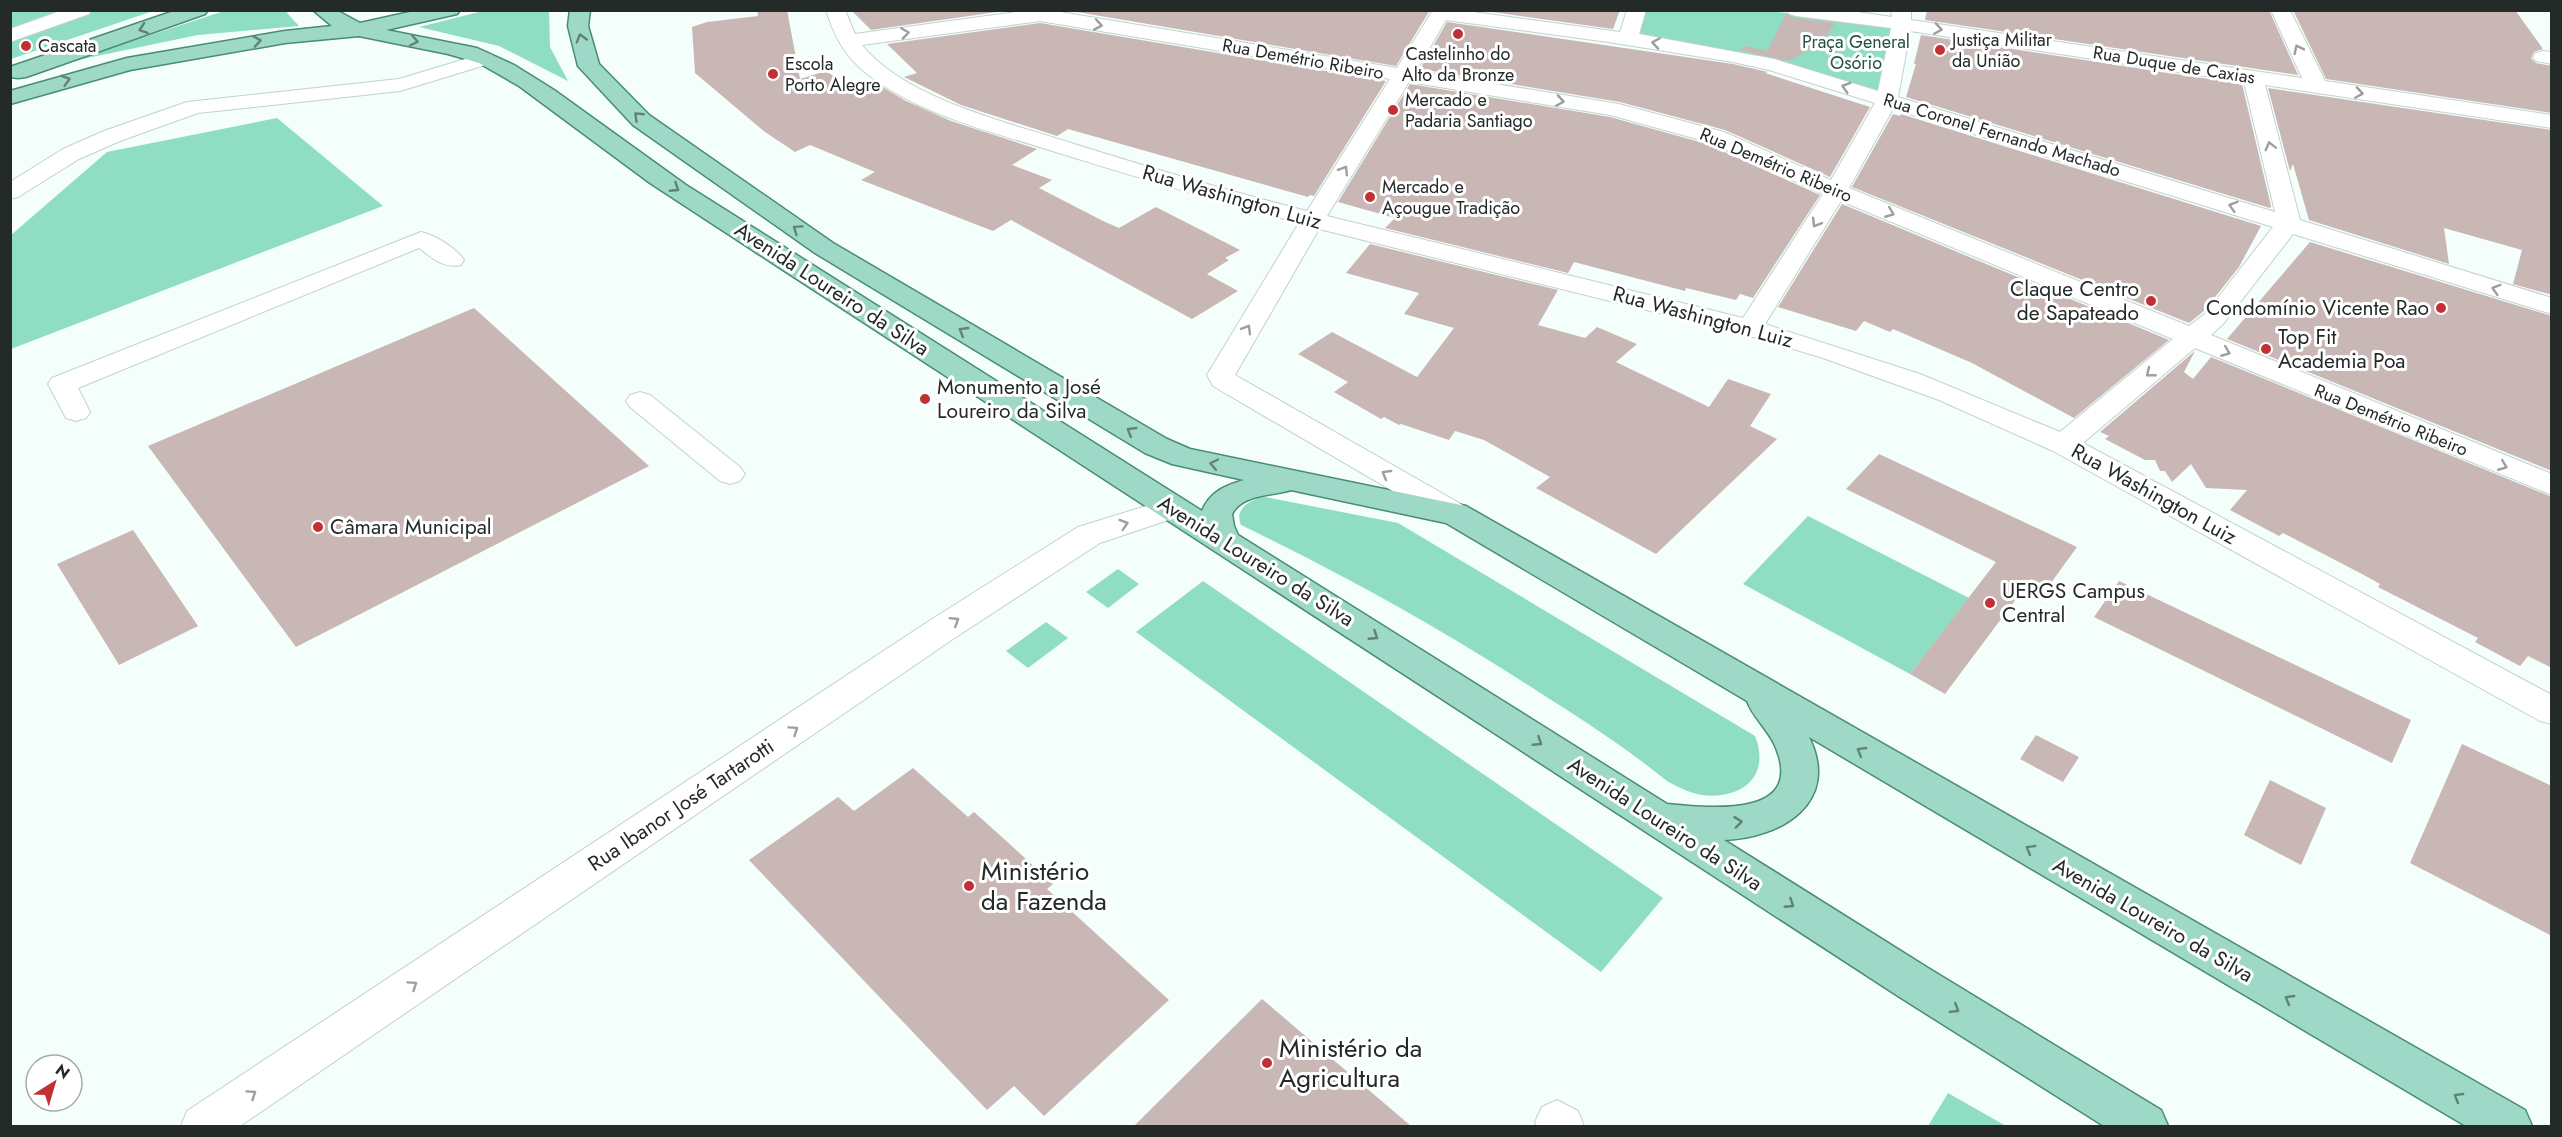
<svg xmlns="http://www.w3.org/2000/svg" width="2562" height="1137" font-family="Jost,sans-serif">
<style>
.green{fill:#8fdec3}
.building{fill:#c9b7b5}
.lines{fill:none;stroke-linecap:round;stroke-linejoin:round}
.minor-casing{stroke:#c1d2cc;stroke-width:2}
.major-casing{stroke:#498b76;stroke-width:3}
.minor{fill:#fff;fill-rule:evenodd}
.major{fill:#9ed9c7;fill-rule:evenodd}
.oneway{stroke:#9c9f9e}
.oneway2{stroke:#608277}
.poi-dot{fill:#c13133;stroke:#fff;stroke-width:2}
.labels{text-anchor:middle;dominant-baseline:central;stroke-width:6;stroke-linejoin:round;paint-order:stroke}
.far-poi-label{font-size:18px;fill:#232a27;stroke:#fff;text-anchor:start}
.far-park-label{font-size:18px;fill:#255244;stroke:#fff}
.far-street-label{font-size:18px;fill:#232a27;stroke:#fff}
.street-label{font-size:21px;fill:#232a27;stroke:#fff}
.poi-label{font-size:21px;fill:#232a27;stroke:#fff;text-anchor:start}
.near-poi-label{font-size:26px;fill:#232a27;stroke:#fff;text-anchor:start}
</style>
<rect width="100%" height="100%" fill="#f4fefa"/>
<g class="green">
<path d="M 11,10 L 153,11 L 11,59 Z"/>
<path d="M 487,10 L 549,11 L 550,47 L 568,81 L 499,46 L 419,27 Z"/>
<path d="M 1644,10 L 1769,11 L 1895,26 L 1880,93 L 1751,55 L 1637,37 Z"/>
<path d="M 224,11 L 288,11 L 287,13 L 299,26 L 198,35 L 68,62 Z"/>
<path d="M 277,118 L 383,206 L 11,349 L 11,235 L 107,152 Z"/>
<path d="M 1265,497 L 1398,523 L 1755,736 C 1771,776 1742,800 1702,795 C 1689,793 1678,787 1667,781 C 1624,746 1575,715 1528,685 C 1435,625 1340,573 1241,525 C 1234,508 1250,500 1265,497 Z"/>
<path d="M 1808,516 L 1969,598 L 1910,674 L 1743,584 Z"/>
<path d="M 1118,569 L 1139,584 L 1108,608 L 1086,592 Z"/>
<path d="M 1203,581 L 1663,898 L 1601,972 L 1136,632 Z"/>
<path d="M 1046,622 L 1068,638 L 1028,668 L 1006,651 Z"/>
<path d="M 1948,1093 L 2006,1126 L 1928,1126 Z"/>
</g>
<g class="building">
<path d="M 757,10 L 787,10 L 800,79 L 826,71 L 857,92 L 879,85 L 906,101 L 951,121 L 1037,149 L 1012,165 L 1052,180 L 1039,188 L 1103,221 L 1119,228 L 1156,207 L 1240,250 L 1225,258 L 1229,260 L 1207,274 L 1238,291 L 1192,319 L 1011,220 L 993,231 L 861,180 L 875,172 L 810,145 L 795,152 L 765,132 L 695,73 L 692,27 L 707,22 L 758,16 Z"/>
<path d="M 851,10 L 1011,10 L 871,30 Z"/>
<path d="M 1065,10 L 1430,10 L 1396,66 Z"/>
<path d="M 1478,10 L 1620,10 L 1613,29 Z"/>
<path d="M 1927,10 L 2269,10 L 2298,75 L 1925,20 Z"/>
<path d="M 2293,10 L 2515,10 L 2543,49 L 2534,52 L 2531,58 L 2536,63 L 2552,66 L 2552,113 L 2326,79 Z"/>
<path d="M 1786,14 L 1795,18 L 1835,23 L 1822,43 L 1788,61 L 1740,50 L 1744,46 L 1767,51 Z"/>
<path d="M 1447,22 L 1733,64 L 1768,72 L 1765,73 L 1870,107 L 1830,177 L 1725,130 L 1620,102 L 1420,69 Z"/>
<path d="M 1040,23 L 1386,81 L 1314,196 L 1310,195 L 1308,197 L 1068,129 L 1057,136 L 961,105 L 904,77 L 917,73 L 887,44 Z"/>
<path d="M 1921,35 L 2242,84 L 2271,206 L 2270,208 L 1906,97 L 1916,64 L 1914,64 Z"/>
<path d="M 1410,84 L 1610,117 L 1707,144 L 1820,195 L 1753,298 L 1740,294 L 1736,300 L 1686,288 L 1685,291 L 1574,262 L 1568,273 L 1385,228 L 1395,218 L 1338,202 Z"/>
<path d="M 2268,88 L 2552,130 L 2552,295 L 2513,284 L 2522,250 L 2444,228 L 2449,264 L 2309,220 L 2293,164 L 2290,171 Z"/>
<path d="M 1893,114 L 1900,116 L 1901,114 L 2261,226 L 2239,267 L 2204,311 L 2189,323 L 1852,187 Z"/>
<path d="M 1842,204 L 2169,340 L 2074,418 L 1972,363 L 1893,329 L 1890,332 L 1864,321 L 1856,331 L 1778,307 Z"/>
<path d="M 2310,242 L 2552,316 L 2552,471 L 2227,339 Z"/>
<path d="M 1370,244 L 1558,290 L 1538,325 L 1585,338 L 1597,327 L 1637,344 L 1616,362 L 1709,407 L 1728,379 L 1771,394 L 1750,426 L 1777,439 L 1656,554 L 1536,488 L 1550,477 L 1484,440 L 1455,431 L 1449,440 L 1401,424 L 1399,425 L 1384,417 L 1381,419 L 1334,392 L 1348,382 L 1298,354 L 1332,332 L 1417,377 L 1454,328 L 1404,314 L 1419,293 L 1346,273 Z"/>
<path d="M 474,308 L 649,466 L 296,647 L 148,446 Z"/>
<path d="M 2195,351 L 2184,372 L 2193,379 L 2211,357 L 2552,497 L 2552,668 L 2528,656 L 2520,666 L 2475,642 L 2478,638 L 2378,587 L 2380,584 L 2362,574 L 2283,533 L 2279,536 L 2230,510 L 2247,490 L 2206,488 L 2191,464 L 2172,482 L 2165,471 L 2160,471 L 2155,460 L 2145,460 L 2105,439 L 2109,436 L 2100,432 Z"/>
<path d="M 1879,454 L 2077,547 L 2048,587 L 2031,579 L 1945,694 L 1910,674 L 1996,562 L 1846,489 Z"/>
<path d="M 133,530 L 198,626 L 119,665 L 57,564 Z"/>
<path d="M 2119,581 L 2411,720 L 2392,763 L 2094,617 Z"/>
<path d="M 2036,735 L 2079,757 L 2063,782 L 2020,759 Z"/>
<path d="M 2462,744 L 2552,786 L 2552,936 L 2410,863 Z"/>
<path d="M 913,768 L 968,817 L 974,812 L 1013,847 L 1053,884 L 1047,889 L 1169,1000 L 1044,1116 L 1014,1086 L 987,1110 L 749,860 L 838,797 L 854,811 Z"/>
<path d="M 2270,780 L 2326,808 L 2301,865 L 2244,835 Z"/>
<path d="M 1262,999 L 1411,1126 L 1134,1126 Z"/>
</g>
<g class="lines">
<g class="minor-casing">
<g id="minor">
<path d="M 63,10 L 91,10 L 89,14 L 10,42 L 10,29 Z"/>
<path d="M 826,10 L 845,10 L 855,34 L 1031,10 L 1048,10 L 1397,68 L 1433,10 L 1458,10 L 1620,32 L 1627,10 L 1646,10 L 1639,34 L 1774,59 L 1878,91 L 1891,28 L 1796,16 L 1789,14 L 1787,10 L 1843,10 L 1892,17 L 1891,10 L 1911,10 L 1911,20 L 2302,78 L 2271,10 L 2290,10 L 2325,81 L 2552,115 L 2552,128 L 2265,85 L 2300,220 L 2552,298 L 2552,314 L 2293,234 L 2224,323 L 2211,335 L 2552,474 L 2552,495 L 2195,348 L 2083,443 L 2552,695 L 2552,724 L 2540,721 L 2053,451 L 1939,400 L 1823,358 L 1743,334 L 1319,229 L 1235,375 L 1466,507 L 1470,514 L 1466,521 L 1455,524 L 1444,521 L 1213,386 L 1207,375 L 1299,223 C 1214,201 1130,175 1046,149 C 985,130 916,113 866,73 C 845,56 834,36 826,10 ZM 1446,20 L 1608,42 L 1733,62 L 1769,70 L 1875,103 L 1831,180 L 1724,132 L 1619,104 L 1416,71 ZM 1040,21 L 1390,79 L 1307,211 C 1228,191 1151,168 1074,144 C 1010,123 905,99 862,45 ZM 1910,31 L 2244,82 L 2275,212 L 1898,97 ZM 1409,82 L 1610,115 L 1708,142 L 1823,194 L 1743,318 L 1327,216 ZM 1893,109 L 2273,227 L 2206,313 L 2189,326 L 1849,188 ZM 1841,201 L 2173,339 L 2060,432 L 1920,374 L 1765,324 Z"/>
<path d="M 2543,51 L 2552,52 L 2552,64 L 2536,61 L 2533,57 L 2536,53 Z"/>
<path d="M 485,53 L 492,55 L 495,59 L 492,63 L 400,91 L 198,113 L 120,141 L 79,159 L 18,197 L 10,199 L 10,182 L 63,149 L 104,131 L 187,102 L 399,79 Z"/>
<path d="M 421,232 C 435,235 456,248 464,260 L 461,265 C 444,269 432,258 419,248 L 78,388 L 90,412 L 86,418 L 76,421 L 66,418 L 48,384 L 52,378 Z"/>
<path d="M 640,392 L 650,395 L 740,467 L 745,474 L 740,481 L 730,484 L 720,481 L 630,407 L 626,401 L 630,395 Z"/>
<path d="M 1172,498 L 1183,501 L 1187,508 L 1183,515 L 1100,543 L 953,639 L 240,1126 L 181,1126 L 187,1111 L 929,621 L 1078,527 Z"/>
<path d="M 1557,1100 L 1578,1111 L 1584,1126 L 1537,1126 L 1535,1122 L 1542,1107 Z"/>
</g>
</g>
<g class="major-casing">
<g id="major">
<path d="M 177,10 L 208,10 L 205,14 L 26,77 L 18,78 L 10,77 L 10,67 Z"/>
<path d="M 313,10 L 336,10 L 360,23 L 419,10 L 460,10 L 457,14 L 386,30 L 477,48 L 514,65 L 554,90 L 686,185 L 1202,511 C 1210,492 1224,486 1244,480 L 1172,464 L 1145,453 L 815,253 L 633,125 L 578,66 L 568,26 L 570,10 L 590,10 L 588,26 L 599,64 L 649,115 L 833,243 L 1167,439 L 1190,449 L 1466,506 L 2525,1110 L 2532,1126 L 2466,1126 L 1809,737 C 1841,802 1782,838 1724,840 L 1928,968 L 2161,1110 L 2168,1126 L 2104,1126 L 1898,996 L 783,270 L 650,183 L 519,86 L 479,63 L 448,54 L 359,36 L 285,43 L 130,70 L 10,104 L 10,91 L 127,58 L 285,31 L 332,26 ZM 1291,490 L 1446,523 L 1747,701 C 1753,718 1770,731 1776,748 C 1805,819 1708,808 1667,804 L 1238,535 L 1234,526 L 1232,514 C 1242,494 1273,496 1291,490 Z"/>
</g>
</g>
<use href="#minor" class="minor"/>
<use href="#major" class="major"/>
</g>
<defs><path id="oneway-chevron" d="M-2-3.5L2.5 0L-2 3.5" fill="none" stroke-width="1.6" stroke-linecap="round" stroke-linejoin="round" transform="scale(1.5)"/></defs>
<g class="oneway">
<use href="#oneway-chevron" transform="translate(1098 25) rotate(10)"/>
<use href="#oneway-chevron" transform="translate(1938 29) rotate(9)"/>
<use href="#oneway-chevron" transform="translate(905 33) rotate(-8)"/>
<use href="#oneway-chevron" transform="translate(1656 43) rotate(-171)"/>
<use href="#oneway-chevron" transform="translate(2298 49) rotate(-116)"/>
<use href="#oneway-chevron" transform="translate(1846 87) rotate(-163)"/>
<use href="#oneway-chevron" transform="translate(2359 93) rotate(9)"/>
<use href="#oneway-chevron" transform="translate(1560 101) rotate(9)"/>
<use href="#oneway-chevron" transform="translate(2270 146) rotate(-104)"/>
<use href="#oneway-chevron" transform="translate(1344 170) rotate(-58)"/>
<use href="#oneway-chevron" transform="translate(2233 206) rotate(-163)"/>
<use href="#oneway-chevron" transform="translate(1890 213) rotate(22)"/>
<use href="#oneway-chevron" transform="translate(1816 223) rotate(122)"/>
<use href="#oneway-chevron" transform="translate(2496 289) rotate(-163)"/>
<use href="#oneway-chevron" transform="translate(1247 329) rotate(-59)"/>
<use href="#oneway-chevron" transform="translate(2226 352) rotate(22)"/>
<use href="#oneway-chevron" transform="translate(2150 373) rotate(141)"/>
<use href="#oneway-chevron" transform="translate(2503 466) rotate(22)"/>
<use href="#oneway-chevron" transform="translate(1386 474) rotate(-150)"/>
<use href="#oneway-chevron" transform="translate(1124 524) rotate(-18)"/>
<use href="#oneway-chevron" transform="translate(955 621) rotate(-32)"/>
<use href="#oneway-chevron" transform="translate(794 730) rotate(-34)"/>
<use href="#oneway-chevron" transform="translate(413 985) rotate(-34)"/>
<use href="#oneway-chevron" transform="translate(252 1094) rotate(-34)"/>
</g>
<g class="oneway2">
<use href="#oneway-chevron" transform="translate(143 29) rotate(161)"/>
<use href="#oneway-chevron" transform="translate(581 38) rotate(-106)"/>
<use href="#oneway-chevron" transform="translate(257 41) rotate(-9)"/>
<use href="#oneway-chevron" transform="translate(414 41) rotate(12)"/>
<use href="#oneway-chevron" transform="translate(66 80) rotate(-16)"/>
<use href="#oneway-chevron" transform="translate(638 116) rotate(-136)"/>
<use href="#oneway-chevron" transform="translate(675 188) rotate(33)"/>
<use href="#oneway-chevron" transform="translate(797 229) rotate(-145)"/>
<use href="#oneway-chevron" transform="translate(963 331) rotate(-149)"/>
<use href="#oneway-chevron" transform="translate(1131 431) rotate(-149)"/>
<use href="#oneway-chevron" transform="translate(1214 464) rotate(-168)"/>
<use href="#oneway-chevron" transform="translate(1374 636) rotate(33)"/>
<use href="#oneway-chevron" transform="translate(1538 742) rotate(33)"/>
<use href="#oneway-chevron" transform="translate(1861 751) rotate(-150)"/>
<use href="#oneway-chevron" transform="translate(1738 822) rotate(-7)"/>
<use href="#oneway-chevron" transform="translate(2030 849) rotate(-150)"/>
<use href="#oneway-chevron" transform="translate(1790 904) rotate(33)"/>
<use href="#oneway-chevron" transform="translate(2289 999) rotate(-150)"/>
<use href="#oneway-chevron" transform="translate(1955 1009) rotate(32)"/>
<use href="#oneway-chevron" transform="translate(2458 1097) rotate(-150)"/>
</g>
<g class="poi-dot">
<circle cx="1458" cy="34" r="6"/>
<circle cx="26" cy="46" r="6"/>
<circle cx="1940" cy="50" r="6"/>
<circle cx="773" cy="74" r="6"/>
<circle cx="1393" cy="110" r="6"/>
<circle cx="1370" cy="197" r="6"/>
<circle cx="2151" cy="301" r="6"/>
<circle cx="2441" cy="308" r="6"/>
<circle cx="2266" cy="349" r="6"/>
<circle cx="925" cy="399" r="6"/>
<circle cx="318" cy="527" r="6"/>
<circle cx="1990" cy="603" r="6"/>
<circle cx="969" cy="886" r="6"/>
<circle cx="1267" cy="1063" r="6"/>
</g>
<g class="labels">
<g class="far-poi-label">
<text x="1952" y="40">Justiça Militar<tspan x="1952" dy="21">da União</tspan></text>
<text x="38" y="46">Cascata</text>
<text x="1458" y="54" text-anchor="middle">Castelinho do<tspan x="1458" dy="21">Alto da Bronze</tspan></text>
<text x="785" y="64">Escola<tspan x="785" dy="21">Porto Alegre</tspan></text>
<text x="1405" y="100">Mercado e<tspan x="1405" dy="21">Padaria Santiago</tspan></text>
<text x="1382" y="187">Mercado e<tspan x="1382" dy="21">Açougue Tradição</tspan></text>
</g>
<g class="far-park-label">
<text x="1856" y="42">Praça General<tspan x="1856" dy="21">Osório</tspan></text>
</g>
<g class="far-street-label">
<text transform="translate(1303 59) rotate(10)">Rua Demétrio Ribeiro</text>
<text transform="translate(2174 65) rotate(9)">Rua Duque de Caxias</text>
<text transform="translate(2002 135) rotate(17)">Rua Coronel Fernando Machado</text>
<text transform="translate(1776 165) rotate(23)">Rua Demétrio Ribeiro</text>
<text transform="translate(2391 420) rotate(22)">Rua Demétrio Ribeiro</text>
</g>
<g class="street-label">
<text transform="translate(1232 197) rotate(16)">Rua Washington Luiz</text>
<text transform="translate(832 289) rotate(33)">Avenida Loureiro da Silva</text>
<text transform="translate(1703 317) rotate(15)">Rua Washington Luiz</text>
<text transform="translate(2154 494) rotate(29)">Rua Washington Luiz</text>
<text transform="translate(1256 561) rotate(32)">Avenida Loureiro da Silva</text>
<text transform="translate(681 805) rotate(-34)">Rua Ibanor José Tartarotti</text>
<text transform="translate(1665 824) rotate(33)">Avenida Loureiro da Silva</text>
<text transform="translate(2153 920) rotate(30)">Avenida Loureiro da Silva</text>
</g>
<g class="poi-label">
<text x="2139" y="289" text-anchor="end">Claque Centro<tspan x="2139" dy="24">de Sapateado</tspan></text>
<text x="2429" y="308" text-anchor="end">Condomínio Vicente Rao</text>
<text x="2278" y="337">Top Fit<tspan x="2278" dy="24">Academia Poa</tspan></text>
<text x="937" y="387">Monumento a José<tspan x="937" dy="24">Loureiro da Silva</tspan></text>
<text x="330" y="527">Câmara Municipal</text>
<text x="2002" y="591">UERGS Campus<tspan x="2002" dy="24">Central</tspan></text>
</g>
<g class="near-poi-label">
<text x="981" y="871">Ministério<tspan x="981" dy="30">da Fazenda</tspan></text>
<text x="1279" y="1048">Ministério da<tspan x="1279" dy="30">Agricultura</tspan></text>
</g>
</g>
<rect width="2562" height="1137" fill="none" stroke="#232a27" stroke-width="24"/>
<g transform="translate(54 1083) rotate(37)"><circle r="28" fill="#ffffff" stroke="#a7aaa9" stroke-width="1.5"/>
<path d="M0-4.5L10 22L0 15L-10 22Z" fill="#c13133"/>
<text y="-9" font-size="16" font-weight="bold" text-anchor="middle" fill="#232a27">N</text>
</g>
</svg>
